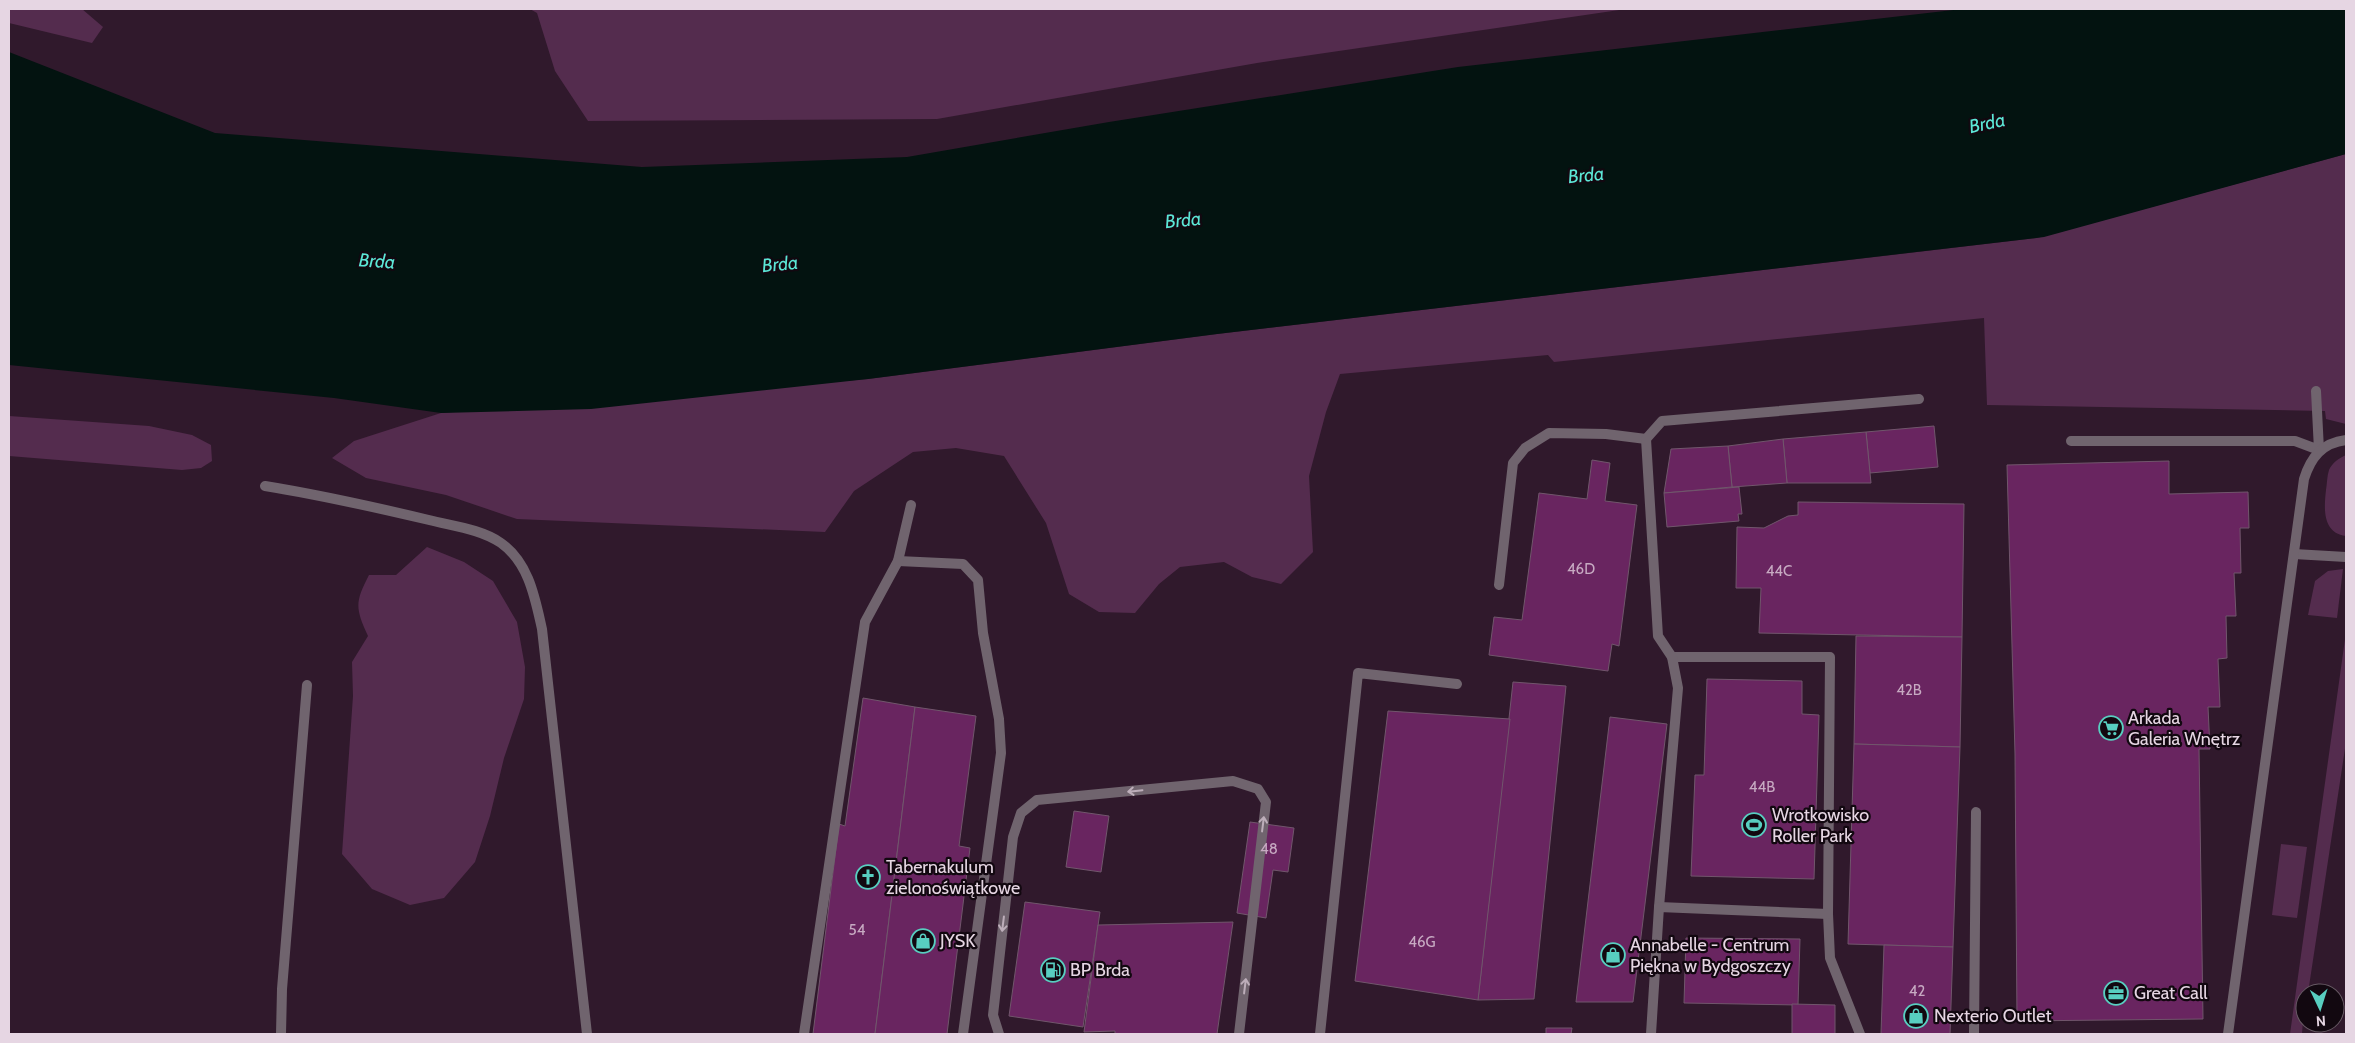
<svg xmlns="http://www.w3.org/2000/svg" width="2355" height="1043" font-family="Cabin,sans-serif">
<style>
.green{fill:#542c4e}
.water{fill:#031310}
.building{fill:#692560;stroke:#71566c}
.lines{fill:none;stroke-linecap:round;stroke-linejoin:round}
.lane{stroke:#70646e;stroke-width:10}
.oneway{stroke:#bdaeba}
.labels{text-anchor:middle;dominant-baseline:central;stroke-width:4.5;stroke-linejoin:round;paint-order:stroke}
.number-label{font-size:15px;fill:#c7aac2}
.poi-label{font-size:18px;fill:#e6d6e3;stroke:#120810;text-anchor:start}
.water-label{font-size:19px;font-style:italic;fill:#5ce6d6;stroke:#120810}
</style>
<rect width="100%" height="100%" fill="#30192c"/>
<g class="green">
<path d="M 9,9 L 82,9 L 103,27 L 92,43 L 9,23 Z"/>
<path d="M 530,9 L 1626,9 L 1257,63 L 937,119 L 588,121 L 555,71 L 537,13 Z"/>
<path d="M 2346,154 L 2346,424 L 2326,419 L 2325,411 L 1987,405 L 1984,318 L 1554,362 L 1548,355 L 1340,374 L 1326,412 L 1309,476 L 1313,552 L 1281,584 L 1252,577 L 1224,562 L 1180,567 L 1159,584 L 1135,613 L 1099,612 L 1069,594 L 1046,523 L 1004,456 L 956,448 L 913,452 L 854,491 L 825,532 L 517,519 L 446,495 L 366,478 L 332,458 L 354,441 L 441,413 L 868,379 L 1217,334 L 2037,238 Z"/>
<path d="M 9,416 L 149,426 L 192,435 L 211,445 L 212,461 L 201,468 L 182,470 L 9,456 Z"/>
<path d="M 2346,455 L 2346,536 C 2322,533 2324,508 2326,490 C 2327,484 2327,476 2329,470 C 2332,463 2339,458 2346,455 Z"/>
<path d="M 427,547 L 464,562 L 493,581 L 517,622 L 525,667 L 524,699 L 504,758 L 490,816 L 475,862 L 444,898 L 410,905 L 372,889 L 342,854 L 353,696 L 352,662 L 368,636 C 355,608 355,602 369,575 L 396,575 Z"/>
<path d="M 2343,569 L 2337,618 L 2308,615 L 2315,581 L 2328,571 Z"/>
<path d="M 2346,632 L 2346,742 L 2308,993 L 2305,993 L 2302,1034 L 2290,1034 Z"/>
<path d="M 2281,844 L 2307,847 L 2297,918 L 2272,915 Z"/>
</g>
<path class="water" d="M 1962,9 L 2346,9 L 2346,154 L 2044,237 L 1217,334 L 868,379 L 591,409 L 441,413 L 334,398 L 9,365 L 9,52 L 215,133 L 642,167 L 907,157 L 1109,122 L 1458,67 Z"/>
<g class="building">
<path d="M 1934,426 L 1938,467 L 1870,473 L 1866,432 Z"/>
<path d="M 1866,432 L 1871,483 L 1787,483 L 1783,439 Z"/>
<path d="M 1783,439 L 1787,483 L 1732,487 L 1728,446 Z"/>
<path d="M 1728,446 L 1732,487 L 1664,493 L 1671,449 Z"/>
<path d="M 1592,460 L 1610,463 L 1605,501 L 1637,505 L 1619,646 L 1612,644 L 1608,671 L 1489,655 L 1494,617 L 1522,620 L 1539,493 L 1587,499 Z"/>
<path d="M 2169,461 L 2169,494 L 2248,492 L 2249,528 L 2240,528 L 2241,573 L 2234,573 L 2236,616 L 2226,616 L 2227,658 L 2218,659 L 2220,707 L 2208,707 L 2210,749 L 2199,749 L 2203,1019 L 2017,1021 L 2015,754 L 2007,465 Z"/>
<path d="M 1739,487 L 1742,514 L 1738,514 L 1739,521 L 1667,527 L 1664,493 Z"/>
<path d="M 1798,502 L 1964,504 L 1962,637 L 1759,633 L 1761,588 L 1736,588 L 1737,527 L 1764,528 L 1788,516 L 1798,515 Z"/>
<path d="M 1856,636 L 1962,637 L 1960,747 L 1854,744 Z"/>
<path d="M 1707,679 L 1802,681 L 1802,714 L 1819,715 L 1814,879 L 1691,876 L 1695,775 L 1704,775 Z"/>
<path d="M 1513,682 L 1566,686 L 1534,999 L 1478,1000 Z"/>
<path d="M 863,698 L 915,707 L 875,1034 L 813,1034 L 839,824 L 845,826 Z"/>
<path d="M 915,707 L 976,716 L 959,846 L 970,848 L 947,1034 L 875,1034 Z"/>
<path d="M 1388,711 L 1510,719 L 1478,1000 L 1355,981 Z"/>
<path d="M 1610,717 L 1667,724 L 1633,1002 L 1576,1002 Z"/>
<path d="M 1854,744 L 1960,747 L 1953,947 L 1848,944 Z"/>
<path d="M 1074,811 L 1109,816 L 1101,872 L 1066,867 Z"/>
<path d="M 1250,822 L 1294,828 L 1288,872 L 1273,870 L 1266,918 L 1237,913 Z"/>
<path d="M 1025,902 L 1100,912 L 1083,1027 L 1009,1016 Z"/>
<path d="M 1233,922 L 1217,1034 L 1115,1034 L 1115,1031 L 1084,1032 L 1098,925 Z"/>
<path d="M 1686,938 L 1800,939 L 1798,1005 L 1684,1003 Z"/>
<path d="M 1884,945 L 1953,947 L 1950,1034 L 1881,1034 Z"/>
<path d="M 1792,1004 L 1835,1005 L 1835,1034 L 1792,1034 Z"/>
<path d="M 1546,1028 L 1572,1028 L 1571,1034 L 1546,1034 Z"/>
</g>
<g class="lines">
<g class="lane">
<path d="M 2071,441 L 2295,441 L 2319,450 L 2316,391"/>
<path d="M 265,486 C 321,495 374,507 429,520 C 452,526 481,529 501,543 C 529,563 535,598 542,629 L 587,1034"/>
<path d="M 2294,554 L 2346,557"/>
<path d="M 898,561 L 963,564 L 978,580 L 983,633 L 999,719 L 1001,753 L 963,1034"/>
<path d="M 1499,585 L 1513,463 L 1525,448 L 1549,433 L 1606,434 L 1646,439"/>
<path d="M 1672,657 L 1830,657 L 1828,914 L 1830,958 L 1860,1034"/>
<path d="M 1659,907 L 1678,688 L 1672,657 L 1658,636 L 1646,439 L 1662,421 L 1919,399"/>
<path d="M 281,1034 L 282,989 L 307,685"/>
<path d="M 804,1034 L 865,622 L 898,561 L 911,505"/>
<path d="M 999,1034 L 993,1015 L 1013,837 L 1021,813 L 1037,800 L 1233,781 L 1258,789 L 1266,802 L 1239,1034"/>
<path d="M 1320,1034 L 1358,673 L 1457,684"/>
<path d="M 1651,1034 L 1659,907 L 1828,914"/>
<path d="M 1974,1034 L 1976,812"/>
<path d="M 2228,1034 L 2304,479 C 2311,457 2322,443 2346,440"/>
</g>
</g>
<defs><path id="oneway-shaft" d="M-6 0H5M1.5-3L5.5 0L1.5 3" fill="none" stroke-width="1.6" stroke-linecap="round" stroke-linejoin="round" transform="scale(1.25)"/></defs>
<g class="oneway">
<use href="#oneway-shaft" transform="translate(1135 791) rotate(174)"/>
<use href="#oneway-shaft" transform="translate(1263 824) rotate(-83)"/>
<use href="#oneway-shaft" transform="translate(1003 924) rotate(97)"/>
<use href="#oneway-shaft" transform="translate(1245 986) rotate(-83)"/>
</g>
<defs>
<g id="supermarket-ring" transform="scale(1.25)"><circle r="9.5" fill="#120810" stroke="#58cec0" stroke-width="1.5"/><path d="M-6-5.5h2.5l.6 2H6L4.5 2H-2.5L-4.4-4H-6ZM-1.5 3.2a1.3 1.3 0 1 0 .1 0ZM3 3.2a1.3 1.3 0 1 0 .1 0Z" fill="#58cec0"/></g>
<g id="stadium-ring" transform="scale(1.25)"><circle r="9.5" fill="#120810" stroke="#58cec0" stroke-width="1.5"/><path d="M0-5a6.5 5 0 1 0 0 10a6.5 5 0 1 0 0-10ZM-3.5-1.8h7v3.6h-7Z" fill="#58cec0"/></g>
<g id="church-ring" transform="scale(1.25)"><circle r="9.5" fill="#120810" stroke="#58cec0" stroke-width="1.5"/><path d="M-1.2-6h2.4v3.5h3.3v2.4h-3.3V6h-2.4V-.1h-3.3v-2.4h3.3Z" fill="#58cec0"/></g>
<g id="shop-ring" transform="scale(1.25)"><circle r="9.5" fill="#120810" stroke="#58cec0" stroke-width="1.5"/><path d="M-5-2.5h2.3a2.7 3.5 0 0 1 5.4 0H5L5.5 6h-11ZM-1.5-2.5h3a1.5 2.3 0 0 0-3 0Z" fill="#58cec0"/></g>
<g id="fuel-ring" transform="scale(1.25)"><circle r="9.5" fill="#120810" stroke="#58cec0" stroke-width="1.5"/><path d="M-5.5-6h7V0h2V4h1.3V-2.5L3-4.5l.8-.8L6-3V5H2.5V1h-1V6h-7ZM-4.2-4.7v3.2H.2V-4.7Z" fill="#58cec0"/></g>
<g id="office-ring" transform="scale(1.25)"><circle r="9.5" fill="#120810" stroke="#58cec0" stroke-width="1.5"/><path d="M-6-3h4V-5.5h4V-3h4V5H-6ZM-1-4.5V-3h2v-1.5ZM-6 0V1H6V0Z" fill="#58cec0"/></g>
</defs>
<g fill-rule="evenodd">
<use href="#supermarket-ring" x="2111" y="728"/>
<use href="#stadium-ring" x="1754" y="825"/>
<use href="#church-ring" x="868" y="877"/>
<use href="#shop-ring" x="923" y="941"/>
<use href="#shop-ring" x="1613" y="955"/>
<use href="#fuel-ring" x="1053" y="970"/>
<use href="#office-ring" x="2116" y="993"/>
<use href="#shop-ring" x="1916" y="1016"/>
</g>
<g class="labels">
<g class="number-label">
<text x="1581" y="569">46D</text>
<text x="1779" y="571">44C</text>
<text x="1909" y="690">42B</text>
<text x="1762" y="787">44B</text>
<text x="1269" y="849">48</text>
<text x="857" y="930">54</text>
<text x="1422" y="942">46G</text>
<text x="1917" y="991">42</text>
</g>
<g class="poi-label">
<text x="2128" y="718">Arkada<tspan x="2128" dy="21">Galeria Wnętrz</tspan></text>
<text x="1772" y="815">Wrotkowisko<tspan x="1772" dy="21">Roller Park</tspan></text>
<text x="886" y="867">Tabernakulum<tspan x="886" dy="21">zielonoświątkowe</tspan></text>
<text x="940" y="941">JYSK</text>
<text x="1630" y="945">Annabelle - Centrum<tspan x="1630" dy="21">Piękna w Bydgoszczy</tspan></text>
<text x="1070" y="970">BP Brda</text>
<text x="2134" y="993">Great Call</text>
<text x="1934" y="1016">Nexterio Outlet</text>
</g>
<g class="water-label">
<text transform="translate(1987 123) rotate(-12)">Brda</text>
<text transform="translate(1586 175) rotate(-6)">Brda</text>
<text transform="translate(1183 220) rotate(-6)">Brda</text>
<text transform="translate(377 261) rotate(4)">Brda</text>
<text transform="translate(780 264) rotate(-6)">Brda</text>
</g>
</g>
<rect width="2355" height="1043" fill="none" stroke="#e6d6e3" stroke-width="20"/>
<g transform="translate(2320 1008) rotate(176)"><circle r="24" fill="#120810" stroke="#675a64"/>
<path d="M0-4L9 19L0 12L-9 19Z" fill="#58cec0"/>
<text y="-8" font-size="14" font-weight="bold" text-anchor="middle" fill="#e6d6e3">N</text>
</g>
</svg>
